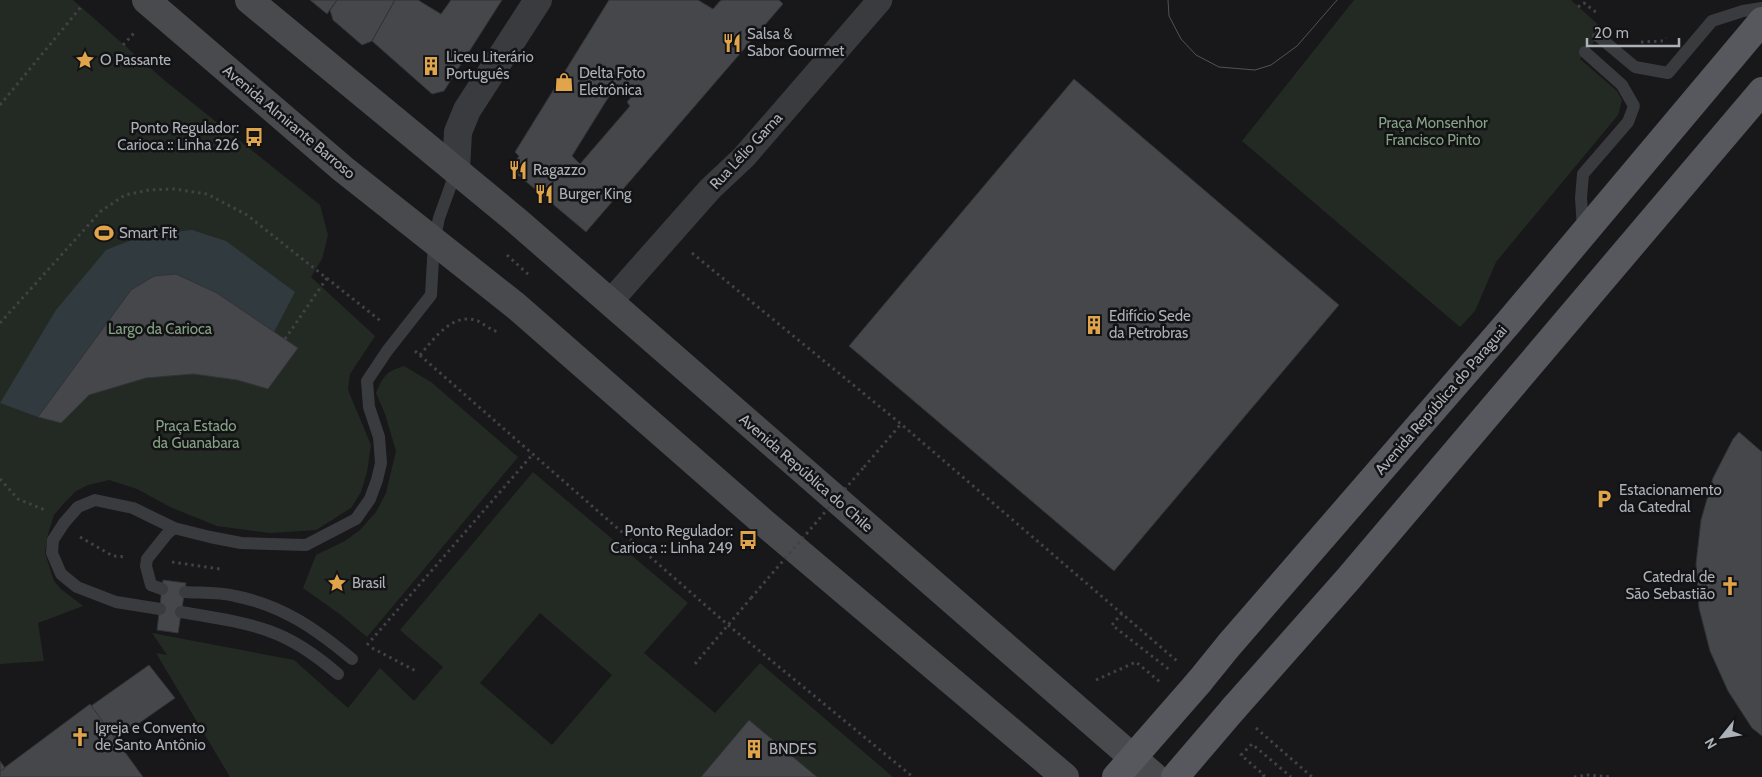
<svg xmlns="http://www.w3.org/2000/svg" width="1762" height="777" font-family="Cabin,sans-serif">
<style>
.green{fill:#232a23;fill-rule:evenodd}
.water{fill:#313a3f}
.building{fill:#45474a;stroke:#323336;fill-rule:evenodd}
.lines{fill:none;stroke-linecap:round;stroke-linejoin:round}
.path{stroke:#404246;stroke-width:3;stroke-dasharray:2.5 4;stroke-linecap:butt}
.service{stroke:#3a3b3f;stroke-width:12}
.minor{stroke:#3a3b3f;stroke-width:25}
.tertiary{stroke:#3a3b3f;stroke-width:28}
.secondary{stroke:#484a4e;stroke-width:28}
.primary{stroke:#56585d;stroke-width:28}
.tram{stroke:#515357;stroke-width:1}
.path-bridge{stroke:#404246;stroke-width:3;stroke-dasharray:2.5 4;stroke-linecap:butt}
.primary-bridge{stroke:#56585d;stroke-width:28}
.labels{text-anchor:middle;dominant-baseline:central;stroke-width:5;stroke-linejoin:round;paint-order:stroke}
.poi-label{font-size:15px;fill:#acb1b8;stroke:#131315;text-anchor:start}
.street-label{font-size:15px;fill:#acb1b8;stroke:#131315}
.park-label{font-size:15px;fill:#85a185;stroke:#131315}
</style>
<rect width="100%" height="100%" fill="#18181a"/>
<g class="green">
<path d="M 0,0 L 73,0 L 164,80 L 320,205 L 328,235 L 322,259 L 311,277 L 375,336 L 350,374 L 348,390 L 371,445 L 367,472 L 361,492 L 351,508 L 316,530 L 270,533 L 217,526 L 170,507 L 137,489 L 109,480 L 88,485 L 76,491 L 65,502 L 54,515 L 48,534 L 45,553 L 54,581 L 61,589 L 83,606 L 38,623 L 44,661 L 0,664 Z"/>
<path d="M 1354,0 L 1571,0 L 1604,30 L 1580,59 L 1617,91 L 1622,100 L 1618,115 L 1496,262 L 1475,311 L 1460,327 L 1242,141 Z"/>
<path d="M 404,366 L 431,382 L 518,457 L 367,637 L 341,615 L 303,588 L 316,555 L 345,541 L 360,530 L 376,512 L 386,493 L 396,451 L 385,414 L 376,393 C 383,376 387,371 404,366 Z"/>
<path d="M 533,472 L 688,603 L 644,653 L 715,713 L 760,663 L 893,777 L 230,777 L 156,653 L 167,655 L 152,633 L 294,660 L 348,708 L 380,668 L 414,701 L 443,667 L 400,630 ZM 540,613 L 612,675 L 552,745 L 480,683 Z"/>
</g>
<path class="water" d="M 192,230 L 226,241 L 295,292 L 274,332 L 217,293 L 176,274 L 154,276 L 131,290 L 38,417 L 0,403 L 56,310 L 106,250 L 144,235 Z"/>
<g class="building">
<path d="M 310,0 L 337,0 L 327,14 Z"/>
<path d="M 337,0 L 395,0 L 372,41 L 362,45 L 333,20 L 330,10 Z"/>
<path d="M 395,0 L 418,0 L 441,14 L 451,0 L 502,0 L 444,91 L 432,94 L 372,41 Z"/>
<path d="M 609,0 L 698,0 L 713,9 L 720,1 L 723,0 L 779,0 L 783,4 L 586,232 L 511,169 L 519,156 L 515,152 ZM 616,85 L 632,96 L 627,102 L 630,106 L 580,164 L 572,156 Z"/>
<path d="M 1074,79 L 1339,305 L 1114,571 L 849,346 Z"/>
<path d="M 176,274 L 217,293 L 298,348 L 268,389 L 237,380 L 193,374 L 146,378 L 89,395 L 61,423 L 38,417 L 131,290 L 154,276 Z"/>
<path d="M 1739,432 L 1762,452 L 1762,736 L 1752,728 L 1728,691 L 1710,651 L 1699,608 L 1696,564 L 1701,520 L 1713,478 L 1733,439 Z"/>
<path d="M 163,580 L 186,583 L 178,633 L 157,630 Z"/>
<path d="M 149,665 L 175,698 L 115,740 L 91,706 Z"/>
<path d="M 90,704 L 143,777 L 0,777 L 0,771 Z"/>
<path d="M 749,720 L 817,777 L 701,777 Z"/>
<path d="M 0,761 L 5,768 L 0,771 Z"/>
</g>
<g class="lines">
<g class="path">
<path d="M 1578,7 L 1584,3 L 1597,13"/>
<path d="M 1641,42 L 1663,41 L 1666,38"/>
<path d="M 123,45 L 136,31"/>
<path d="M 0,105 L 81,7"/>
<path d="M 692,253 L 901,424 L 1177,661"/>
<path d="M 507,255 L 530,276"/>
<path d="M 0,323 L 101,211 L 125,195 L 149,190 L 174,189 L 207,194 L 247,215 L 382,322"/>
<path d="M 285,339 L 327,278"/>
<path d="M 415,351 L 728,625 L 913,777"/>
<path d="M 420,355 C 433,340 453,311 478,321 C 483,324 489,328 495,331 L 496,329"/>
<path d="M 864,467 L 901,424"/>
<path d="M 0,479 L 18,499 L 45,510"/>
<path d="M 80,537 L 113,556 L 126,557"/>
<path d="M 172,562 L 220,569"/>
<path d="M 1122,613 L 1112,625 L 1171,671"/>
<path d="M 367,645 L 533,454"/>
<path d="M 372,648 L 416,671"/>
<path d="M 695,664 L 751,598"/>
<path d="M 1096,680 L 1136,662 L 1160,682"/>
<path d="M 1256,728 L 1312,777"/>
<path d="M 1263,777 L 1264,775 L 1241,755 L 1252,744 L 1291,777"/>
<path d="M 1574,777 L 1587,775 L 1611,777"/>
</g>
<g class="service">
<path d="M 1598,36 L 1635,67 L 1668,73 L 1712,21 L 1743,11 L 1762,8"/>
<path d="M 1583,229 L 1581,198 L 1583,174 L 1628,122 L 1634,106 L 1622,85 L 1585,52"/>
<path d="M 162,589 L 151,585 L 146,566 L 147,559 L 167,534 L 174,528"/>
<path d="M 185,592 C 201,593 219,592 235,596 C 282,605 316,629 352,659"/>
<path d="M 160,609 L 116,602 L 77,587 L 61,574 L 52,553 L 53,540 L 64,523 L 78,507 L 95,500 L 133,508 L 174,528 L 210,537 L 241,543 L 306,545 L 356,519 L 370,499 L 377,480 L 381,463 L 379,437 L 369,407 L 367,381 L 387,351 L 431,295 L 434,242 L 439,218 L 456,171"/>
<path d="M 181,612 C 210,617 241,621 269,631 C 295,640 317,656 338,674"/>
</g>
<path class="minor" d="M 610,302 L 710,189 L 744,157 L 880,0"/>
<path class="tertiary" d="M 456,171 L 458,132 L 467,110 L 538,0"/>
<g class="secondary">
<path d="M 146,0 L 343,169 L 516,306 L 763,522 L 1065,777"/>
<path d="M 249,0 L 517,221 L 1155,777"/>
</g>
<g class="primary">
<path d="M 1199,682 L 1229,645 L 1509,322 L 1762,21"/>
<path d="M 1234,708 L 1349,578 L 1762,91"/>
</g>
<path class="tram" d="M 1168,0 L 1169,16 L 1181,39 L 1196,55 L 1219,67 L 1255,70 L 1271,65 L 1297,46 L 1337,0"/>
<path class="path-bridge" d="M 751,598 L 864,467"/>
<g class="primary-bridge">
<path d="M 1116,777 L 1199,682"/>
<path d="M 1175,777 L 1234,708"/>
</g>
</g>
<defs>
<g id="restaurant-bare" transform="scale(1.5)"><path d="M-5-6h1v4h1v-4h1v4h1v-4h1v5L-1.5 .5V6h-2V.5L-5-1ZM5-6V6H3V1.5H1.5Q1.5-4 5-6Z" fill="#e0a44a" stroke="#131315" stroke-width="2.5" paint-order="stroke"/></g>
<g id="sight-bare" transform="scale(1.5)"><path d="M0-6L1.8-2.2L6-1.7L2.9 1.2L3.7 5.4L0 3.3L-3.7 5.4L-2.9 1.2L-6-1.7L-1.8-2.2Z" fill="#e0a44a" stroke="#131315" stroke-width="2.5" paint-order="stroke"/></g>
<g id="building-bare" transform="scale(1.5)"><path d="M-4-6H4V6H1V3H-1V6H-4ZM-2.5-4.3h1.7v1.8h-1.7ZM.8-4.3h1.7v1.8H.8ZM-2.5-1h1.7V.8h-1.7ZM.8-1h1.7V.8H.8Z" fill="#e0a44a" stroke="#131315" stroke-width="2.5" paint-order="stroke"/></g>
<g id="shop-bare" transform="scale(1.5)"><path d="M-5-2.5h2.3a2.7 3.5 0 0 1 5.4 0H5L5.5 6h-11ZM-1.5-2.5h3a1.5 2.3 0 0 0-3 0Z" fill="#e0a44a" stroke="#131315" stroke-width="2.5" paint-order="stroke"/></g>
<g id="bus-bare" transform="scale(1.5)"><path d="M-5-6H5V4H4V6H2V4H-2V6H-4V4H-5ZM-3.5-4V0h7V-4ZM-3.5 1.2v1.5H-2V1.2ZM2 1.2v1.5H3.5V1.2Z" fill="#e0a44a" stroke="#131315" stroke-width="2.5" paint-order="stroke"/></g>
<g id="stadium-bare" transform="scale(1.5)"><path d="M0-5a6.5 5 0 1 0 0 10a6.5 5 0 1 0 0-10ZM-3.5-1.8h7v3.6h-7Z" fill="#e0a44a" stroke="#131315" stroke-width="2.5" paint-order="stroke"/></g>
<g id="parking-bare" transform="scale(1.5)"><path d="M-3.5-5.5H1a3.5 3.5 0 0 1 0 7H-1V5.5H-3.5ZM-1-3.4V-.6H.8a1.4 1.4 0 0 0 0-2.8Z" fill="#e0a44a" stroke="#131315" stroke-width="2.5" paint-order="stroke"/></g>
<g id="church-bare" transform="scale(1.5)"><path d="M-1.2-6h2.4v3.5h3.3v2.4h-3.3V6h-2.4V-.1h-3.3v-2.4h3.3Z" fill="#e0a44a" stroke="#131315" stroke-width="2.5" paint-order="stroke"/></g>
</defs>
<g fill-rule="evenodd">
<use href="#restaurant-bare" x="732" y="43"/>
<use href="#sight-bare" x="85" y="60"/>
<use href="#building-bare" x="431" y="66"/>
<use href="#shop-bare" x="564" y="82"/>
<use href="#bus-bare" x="254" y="137"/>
<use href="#restaurant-bare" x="518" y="170"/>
<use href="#restaurant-bare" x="544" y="194"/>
<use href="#stadium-bare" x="104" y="233"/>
<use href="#building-bare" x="1094" y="325"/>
<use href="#parking-bare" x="1604" y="499"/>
<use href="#bus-bare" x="748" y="540"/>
<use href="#sight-bare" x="337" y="583"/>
<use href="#church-bare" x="1730" y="586"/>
<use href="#church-bare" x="80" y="737"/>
<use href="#building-bare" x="754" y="749"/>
</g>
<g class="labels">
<g class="poi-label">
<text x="747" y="34">Salsa &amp;<tspan x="747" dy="17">Sabor Gourmet</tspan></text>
<text x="446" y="57">Liceu Literário<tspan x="446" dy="17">Português</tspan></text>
<text x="100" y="60">O Passante</text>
<text x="579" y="73">Delta Foto<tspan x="579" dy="17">Eletrônica</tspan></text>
<text x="239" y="128" text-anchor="end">Ponto Regulador:<tspan x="239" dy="17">Carioca :: Linha 226</tspan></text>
<text x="533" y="170">Ragazzo</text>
<text x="559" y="194">Burger King</text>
<text x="119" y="233">Smart Fit</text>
<text x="1109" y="316">Edifício Sede<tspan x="1109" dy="17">da Petrobras</tspan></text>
<text x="1619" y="490">Estacionamento<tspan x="1619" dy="17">da Catedral</tspan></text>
<text x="733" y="531" text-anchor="end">Ponto Regulador:<tspan x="733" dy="17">Carioca :: Linha 249</tspan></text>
<text x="1715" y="577" text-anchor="end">Catedral de<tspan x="1715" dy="17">São Sebastião</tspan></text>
<text x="352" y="583">Brasil</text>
<text x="95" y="728">Igreja e Convento<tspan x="95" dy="17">de Santo Antônio</tspan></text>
<text x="769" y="749">BNDES</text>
</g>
<g class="street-label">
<text transform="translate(289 122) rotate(40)">Avenida Almirante Barroso</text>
<text transform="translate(746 151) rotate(-47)">Rua Lélio Gama</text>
<text transform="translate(1441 400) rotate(-49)">Avenida República do Paraguai</text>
<text transform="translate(806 473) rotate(41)">Avenida República do Chile</text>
</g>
<g class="park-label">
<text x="1433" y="123">Praça Monsenhor<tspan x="1433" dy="17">Francisco Pinto</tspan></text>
<text x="160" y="329">Largo da Carioca</text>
<text x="196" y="426">Praça Estado<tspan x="196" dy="17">da Guanabara</tspan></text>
</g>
</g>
<g transform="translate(1722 737) rotate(240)" stroke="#131315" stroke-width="4" paint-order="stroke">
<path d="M0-4L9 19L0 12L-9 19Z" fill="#acb1b8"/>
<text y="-8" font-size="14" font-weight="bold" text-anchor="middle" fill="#acb1b8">N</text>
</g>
<path d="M1587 38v8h92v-8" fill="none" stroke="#acb1b8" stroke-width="2.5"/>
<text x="1594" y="38" font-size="15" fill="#acb1b8" stroke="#131315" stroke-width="4" paint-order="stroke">20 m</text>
</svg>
